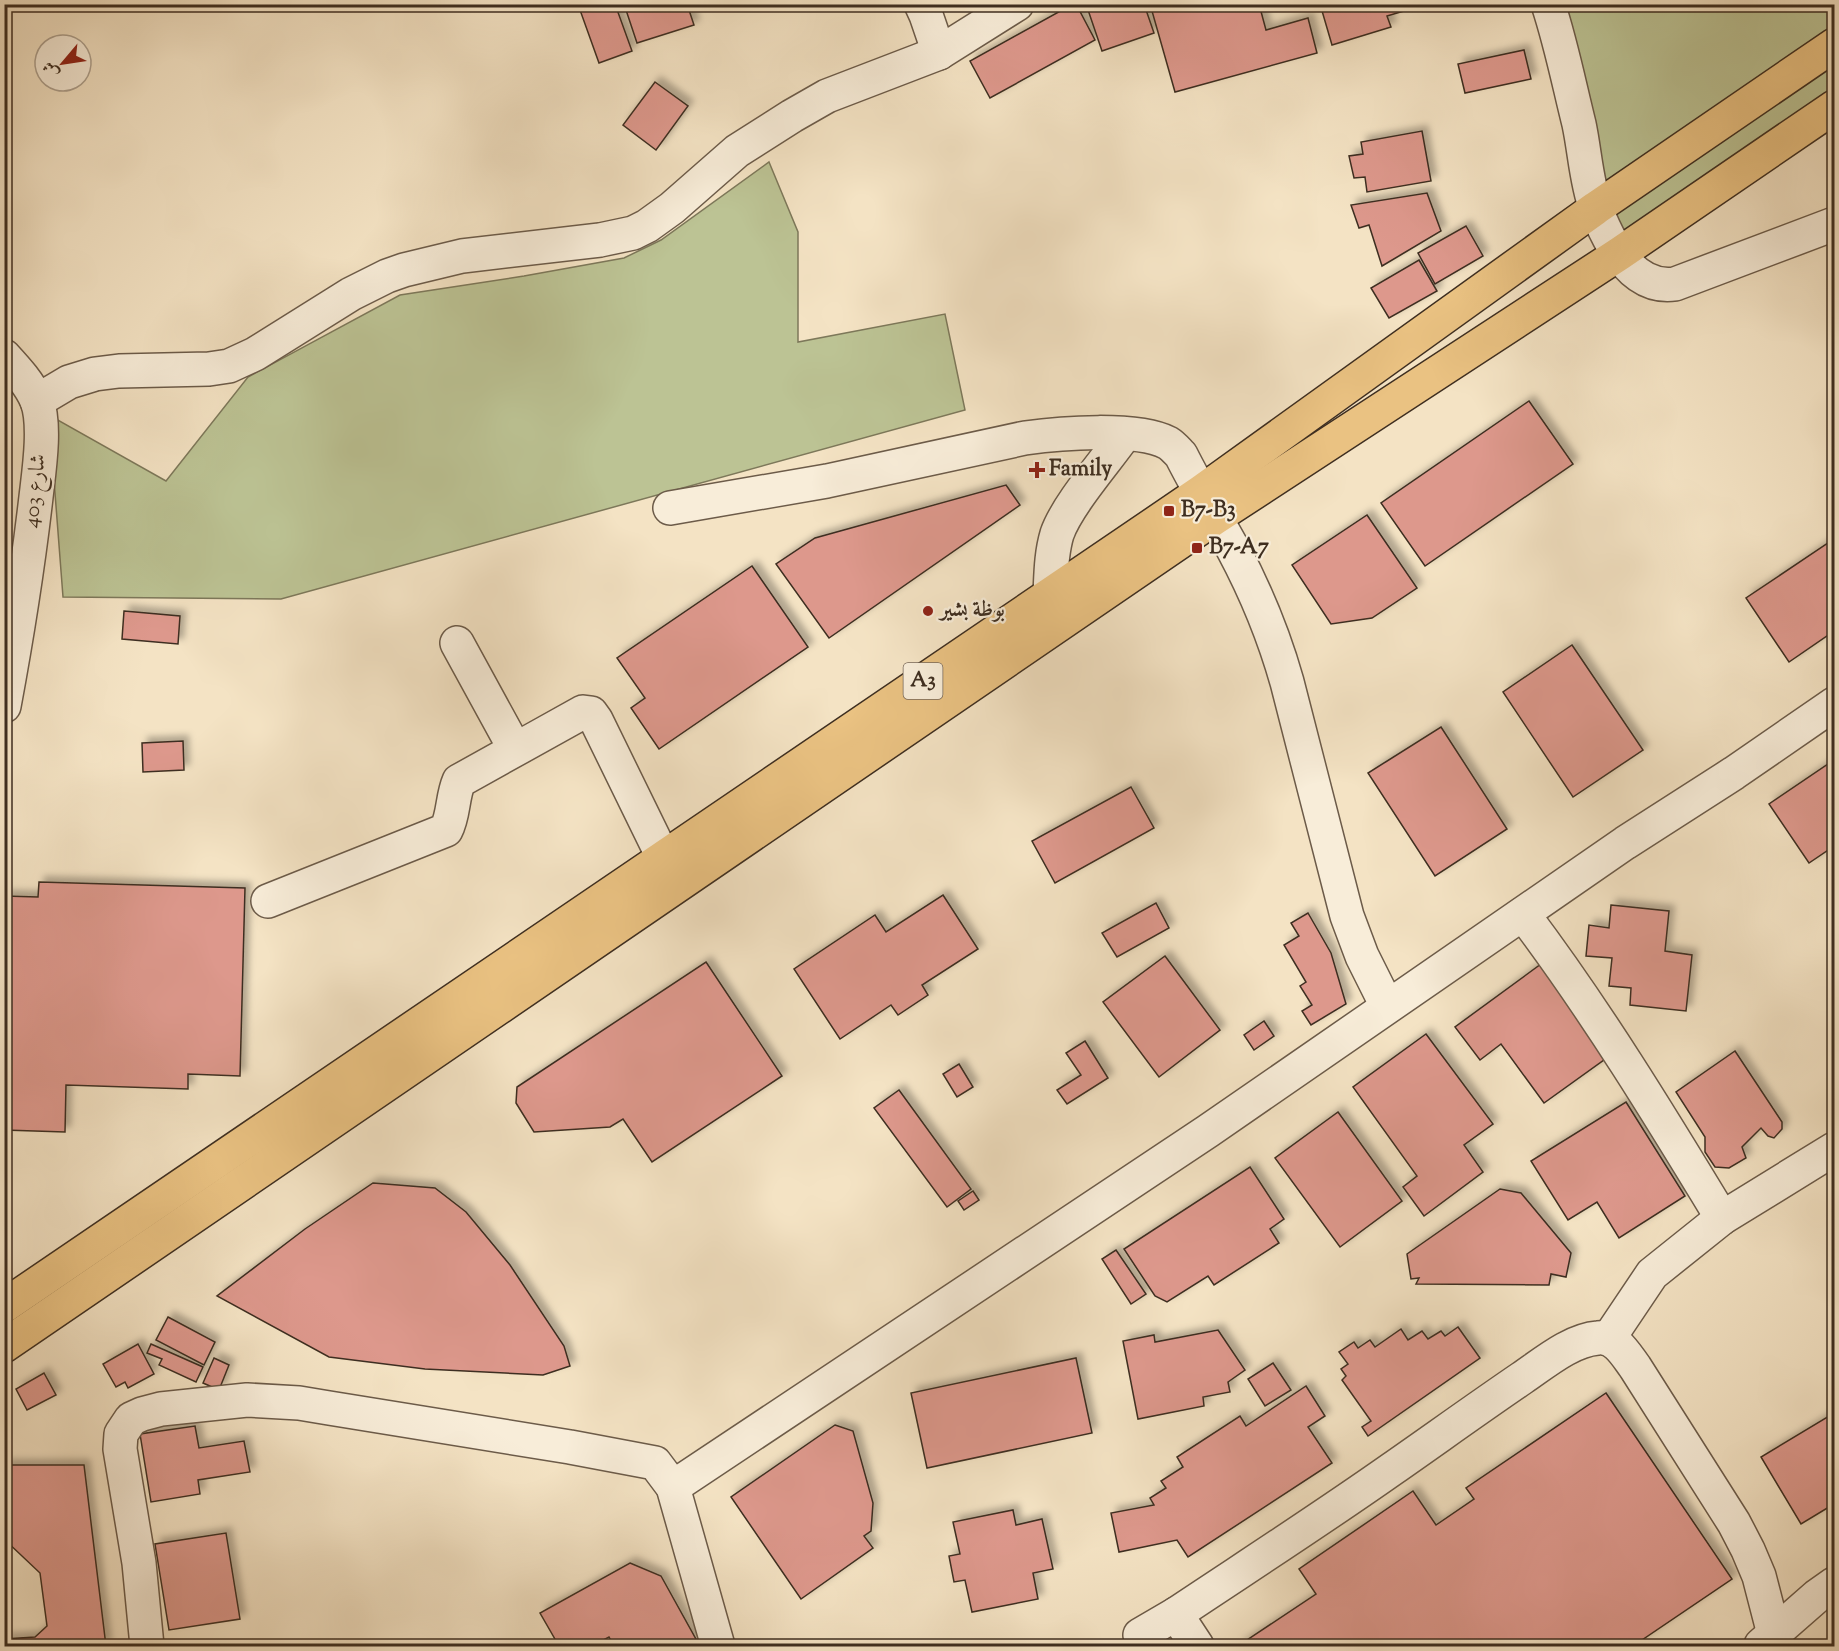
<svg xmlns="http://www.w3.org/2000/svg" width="1839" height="1651" font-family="'Sorts Mill Goudy',Amiri,serif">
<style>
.green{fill:#bcc394;stroke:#7d785a;stroke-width:1.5}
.building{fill:#dd988c;stroke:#3e2e20;stroke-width:1.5;filter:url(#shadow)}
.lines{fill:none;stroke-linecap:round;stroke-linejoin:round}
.minor-casing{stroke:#6c5b49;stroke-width:36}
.highway-casing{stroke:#3e2e20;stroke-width:36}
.minor{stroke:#f8edd9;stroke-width:33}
.highway{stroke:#eac282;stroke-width:33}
.poi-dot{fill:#8f2418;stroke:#f8edd9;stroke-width:2}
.labels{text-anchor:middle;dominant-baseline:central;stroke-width:4.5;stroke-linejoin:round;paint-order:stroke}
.shield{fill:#f8edd9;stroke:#766758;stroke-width:1.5}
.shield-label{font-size:21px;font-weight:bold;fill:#3e2e20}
.poi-label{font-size:22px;font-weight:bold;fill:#3e2e20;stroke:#f8edd9;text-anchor:start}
.street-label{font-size:22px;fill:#3e2e20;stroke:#f8edd9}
</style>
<defs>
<filter id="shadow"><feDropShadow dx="5.5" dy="-5.5" stdDeviation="3" flood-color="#0004"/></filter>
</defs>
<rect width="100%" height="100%" fill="#f4e3c4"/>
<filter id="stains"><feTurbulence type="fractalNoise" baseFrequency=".00333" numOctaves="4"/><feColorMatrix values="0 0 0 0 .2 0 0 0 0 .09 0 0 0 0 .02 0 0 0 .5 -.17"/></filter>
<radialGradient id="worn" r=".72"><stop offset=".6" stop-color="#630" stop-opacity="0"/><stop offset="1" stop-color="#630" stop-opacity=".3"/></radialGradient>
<g class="green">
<path d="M 1558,5 L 1834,5 L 1834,88 L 1612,240 Z"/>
<path d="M 769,162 L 798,232 L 798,342 L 945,314 L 965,410 L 281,599 L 63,597 L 49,415 L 166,481 L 248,377 L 400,295 L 524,276 L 624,258 L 661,240 Z"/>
</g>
<g class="building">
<path d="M 596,4 L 615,4 L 632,51 L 599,63 L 580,10 Z"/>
<path d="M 624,4 L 687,4 L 694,25 L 637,43 Z"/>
<path d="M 1073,4 L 1076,4 L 1095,40 L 990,98 L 970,61 Z"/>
<path d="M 1086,4 L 1144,4 L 1154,33 L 1102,51 Z"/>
<path d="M 1150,4 L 1259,4 L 1266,30 L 1308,18 L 1317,53 L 1175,92 Z"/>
<path d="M 1320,4 L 1402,4 L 1404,11 L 1387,16 L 1391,27 L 1332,45 Z"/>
<path d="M 1524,50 L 1531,79 L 1465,93 L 1458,64 Z"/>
<path d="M 655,82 L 688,106 L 656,150 L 623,125 Z"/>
<path d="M 1422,131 L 1431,181 L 1367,192 L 1365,177 L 1354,178 L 1349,156 L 1363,154 L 1361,142 Z"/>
<path d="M 1427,193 L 1441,231 L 1382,266 L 1369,225 L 1359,228 L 1351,205 Z"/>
<path d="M 1466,226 L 1483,256 L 1435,284 L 1418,253 Z"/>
<path d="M 1419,260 L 1437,291 L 1389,318 L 1371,288 Z"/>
<path d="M 1529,401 L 1573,464 L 1425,566 L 1381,503 Z"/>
<path d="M 1006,485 L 1020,505 L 829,638 L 776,564 L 815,538 Z"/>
<path d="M 1367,515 L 1417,588 L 1372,618 L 1331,624 L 1292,565 Z"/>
<path d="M 1834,539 L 1834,631 L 1789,662 L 1746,598 Z"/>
<path d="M 752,566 L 808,647 L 659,749 L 631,708 L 645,698 L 617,658 Z"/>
<path d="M 124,611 L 180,616 L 178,644 L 122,639 Z"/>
<path d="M 1572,645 L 1643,750 L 1573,797 L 1503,692 Z"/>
<path d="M 1441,727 L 1507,829 L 1435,876 L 1368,773 Z"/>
<path d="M 183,741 L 184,770 L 143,772 L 142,743 Z"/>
<path d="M 1834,760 L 1834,846 L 1809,863 L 1769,804 Z"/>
<path d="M 1131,787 L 1154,828 L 1055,883 L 1032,841 Z"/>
<path d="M 39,882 L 245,888 L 240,1076 L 188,1074 L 188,1089 L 66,1085 L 65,1132 L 4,1130 L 4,896 L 38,897 Z"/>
<path d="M 943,895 L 978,949 L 922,985 L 928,995 L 898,1015 L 891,1005 L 840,1039 L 794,969 L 875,915 L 886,932 Z"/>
<path d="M 1156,903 L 1169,928 L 1117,957 L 1102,933 Z"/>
<path d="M 1611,905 L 1669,911 L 1665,951 L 1692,955 L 1686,1011 L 1630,1005 L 1631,988 L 1609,986 L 1612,958 L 1586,956 L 1589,925 L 1609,928 Z"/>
<path d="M 1308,913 L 1331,953 L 1346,1004 L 1311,1025 L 1302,1011 L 1312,1005 L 1300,986 L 1306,982 L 1284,945 L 1299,936 L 1291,923 Z"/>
<path d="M 1165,956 L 1220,1030 L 1159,1077 L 1103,1002 Z"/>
<path d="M 706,962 L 782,1076 L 652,1162 L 623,1119 L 610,1127 L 534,1132 L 516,1103 L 517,1087 Z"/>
<path d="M 1541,964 L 1608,1057 L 1544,1103 L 1501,1044 L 1480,1060 L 1455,1027 Z"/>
<path d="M 1264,1021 L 1274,1036 L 1254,1050 L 1244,1035 Z"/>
<path d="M 1426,1034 L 1493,1124 L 1464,1145 L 1483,1172 L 1424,1216 L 1403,1187 L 1417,1176 L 1353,1087 Z"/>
<path d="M 1085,1041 L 1108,1078 L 1067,1104 L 1057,1090 L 1081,1075 L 1066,1053 Z"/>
<path d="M 1735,1051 L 1782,1122 L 1782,1129 L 1774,1138 L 1768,1136 L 1761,1128 L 1742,1147 L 1746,1158 L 1729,1168 L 1715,1167 L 1705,1152 L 1705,1137 L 1676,1092 Z"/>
<path d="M 959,1064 L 973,1087 L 957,1097 L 943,1074 Z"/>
<path d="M 899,1090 L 971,1189 L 947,1207 L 874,1108 Z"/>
<path d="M 1626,1102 L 1685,1196 L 1619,1238 L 1597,1202 L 1568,1220 L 1531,1161 Z"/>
<path d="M 1338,1112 L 1402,1201 L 1340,1247 L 1275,1158 Z"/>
<path d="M 1250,1167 L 1284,1219 L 1270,1229 L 1279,1243 L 1214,1285 L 1208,1276 L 1167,1302 L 1155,1296 L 1124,1249 Z"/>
<path d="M 373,1183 L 435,1188 L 466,1212 L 510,1265 L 564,1346 L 570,1366 L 543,1375 L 425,1369 L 329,1357 L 217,1296 L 305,1229 Z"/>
<path d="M 1500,1189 L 1521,1193 L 1571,1253 L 1566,1277 L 1551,1274 L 1549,1285 L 1416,1284 L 1419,1278 L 1411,1279 L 1407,1254 Z"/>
<path d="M 973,1191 L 979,1200 L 964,1210 L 958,1201 Z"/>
<path d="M 1116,1250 L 1146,1294 L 1131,1304 L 1102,1259 Z"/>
<path d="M 168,1317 L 215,1342 L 204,1365 L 156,1340 Z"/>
<path d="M 1458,1327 L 1480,1358 L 1368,1436 L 1362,1427 L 1371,1421 L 1342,1380 L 1346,1376 L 1341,1369 L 1348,1364 L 1339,1352 L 1354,1342 L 1358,1348 L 1370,1340 L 1375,1347 L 1401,1329 L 1408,1340 L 1422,1331 L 1428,1339 L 1441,1331 L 1445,1336 Z"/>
<path d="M 1218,1330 L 1245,1370 L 1228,1382 L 1230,1392 L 1203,1397 L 1204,1406 L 1138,1419 L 1123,1341 L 1154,1335 L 1155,1342 Z"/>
<path d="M 138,1344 L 154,1374 L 128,1388 L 125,1382 L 116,1387 L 103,1364 Z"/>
<path d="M 151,1344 L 203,1367 L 196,1382 L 159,1365 L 162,1359 L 147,1353 Z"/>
<path d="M 214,1358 L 229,1365 L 219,1390 L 203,1383 Z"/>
<path d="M 1076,1358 L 1092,1433 L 927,1468 L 911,1393 Z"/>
<path d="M 1273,1363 L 1291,1390 L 1265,1406 L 1248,1379 Z"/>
<path d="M 44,1373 L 56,1395 L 27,1410 L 16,1389 Z"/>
<path d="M 1306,1386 L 1325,1416 L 1308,1427 L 1332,1463 L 1188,1557 L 1177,1540 L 1119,1552 L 1111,1513 L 1154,1505 L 1150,1498 L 1166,1488 L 1161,1481 L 1183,1467 L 1177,1457 L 1240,1416 L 1246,1426 Z"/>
<path d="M 1606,1393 L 1732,1579 L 1633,1646 L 1238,1646 L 1316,1594 L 1299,1569 L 1413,1491 L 1436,1525 L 1474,1499 L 1466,1488 Z"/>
<path d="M 1834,1413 L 1834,1504 L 1801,1524 L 1761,1457 Z"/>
<path d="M 835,1425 L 853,1431 L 873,1503 L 871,1531 L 864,1536 L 873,1548 L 801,1599 L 731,1497 Z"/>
<path d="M 195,1426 L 199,1448 L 244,1441 L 250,1472 L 198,1480 L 200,1494 L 151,1502 L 140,1434 Z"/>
<path d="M 4,1465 L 84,1465 L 106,1646 L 4,1646 L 4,1639 L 35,1637 L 47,1626 L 40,1573 L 4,1539 Z"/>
<path d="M 1013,1510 L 1016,1525 L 1042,1519 L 1053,1569 L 1033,1573 L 1038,1599 L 972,1612 L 965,1580 L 954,1582 L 949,1556 L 960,1554 L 953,1522 Z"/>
<path d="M 226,1533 L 240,1619 L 169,1630 L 155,1544 Z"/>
<path d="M 630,1563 L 661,1576 L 697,1641 L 687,1646 L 636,1646 L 633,1640 L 620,1646 L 614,1646 L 609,1637 L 592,1646 L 559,1646 L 540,1613 Z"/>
</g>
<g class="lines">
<g class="minor-casing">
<g id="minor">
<path d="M 921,4 L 926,15 L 939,53"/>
<path d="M 1548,4 C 1561,43 1569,84 1579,124 C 1585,152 1586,182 1596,209 C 1609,243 1633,290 1675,284 L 1834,224"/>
<path d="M 4,356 C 16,369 30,384 37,401 C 46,425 39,471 36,497 C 28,567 17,636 4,706"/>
<path d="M 37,401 L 69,382 L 95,374 L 119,371 L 209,369 L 229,366 L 255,354 L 351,294 L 387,276 L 404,270 L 462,256 L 600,240 L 633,233 L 647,226 L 672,208 L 737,151 L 792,116 L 827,96 L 939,53 L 1017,4"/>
<path d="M 670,508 L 827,481 L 1025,438 C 1060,433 1137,427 1168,443 C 1173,446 1177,451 1181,455 C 1197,487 1216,518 1233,549 C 1256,592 1274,636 1287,682 L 1347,916 L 1362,956 L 1387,1006"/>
<path d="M 1050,594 C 1051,574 1051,554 1057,534 C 1067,505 1106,461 1125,434"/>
<path d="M 457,643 L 515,749"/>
<path d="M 268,901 L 446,830 C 454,815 452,797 459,781 L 583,712 L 591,713 L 596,720 L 663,857"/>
<path d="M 1523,914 C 1596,1011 1659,1114 1722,1218"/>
<path d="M 1609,1338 L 1652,1274 L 1722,1218 L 1834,1149"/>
<path d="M 673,1487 L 1208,1131 L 1625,843 L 1734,773 L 1834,704"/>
<path d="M 1176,1614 L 1197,1646"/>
<path d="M 1140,1635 L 1176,1614 C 1248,1566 1321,1519 1392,1469 C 1435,1439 1478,1408 1522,1378 C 1544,1363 1571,1340 1598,1338 C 1616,1336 1626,1355 1635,1367 L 1734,1523 L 1748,1550 L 1759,1576 L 1774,1634"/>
<path d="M 1761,1645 L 1817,1596 L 1834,1584"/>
<path d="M 147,1646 L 139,1563 L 120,1449 L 121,1434 L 131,1419 L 142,1414 L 161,1409 L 247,1400 L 299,1403 L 329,1408 L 570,1447 L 655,1463 L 673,1487 L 718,1646"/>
</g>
</g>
<g class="highway-casing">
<g id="highway">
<path d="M 4,1306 L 1201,492 L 1596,208 L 1834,45"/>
<path d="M 4,1346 L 1215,518 L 1619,254 L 1834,107"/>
</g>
</g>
<use href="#minor" class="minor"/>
<use href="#highway" class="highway"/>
</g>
<g class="poi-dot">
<path d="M1034 461h6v6h6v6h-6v6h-6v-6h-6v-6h6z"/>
<rect x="1163" y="505" width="12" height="12" rx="3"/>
<rect x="1191" y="542" width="12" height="12" rx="3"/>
<circle cx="928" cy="611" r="6"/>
</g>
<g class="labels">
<rect class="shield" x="903.5" y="663" width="39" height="36" rx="4.5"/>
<g class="shield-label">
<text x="923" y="681">A3</text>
</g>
<g class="poi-label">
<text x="1049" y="470">Family</text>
<text x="1181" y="511">B7-B3</text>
<text x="1209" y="548">B7-A7</text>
<text x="940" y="611">بوظة بشير</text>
</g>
<g class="street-label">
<text transform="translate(36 491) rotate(-84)">شارع 403</text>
</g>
</g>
<rect width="1839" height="1651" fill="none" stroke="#f4e3c4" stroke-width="24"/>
<rect x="6" y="6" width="1827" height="1639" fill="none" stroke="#3e2e20" stroke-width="3"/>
<rect x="12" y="12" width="1815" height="1627" fill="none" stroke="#3e2e20" stroke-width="1.5"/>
<g transform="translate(63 63) rotate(241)"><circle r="28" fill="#f8edd9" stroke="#aea18f" stroke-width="1.5"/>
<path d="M0-4.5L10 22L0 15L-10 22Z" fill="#8f2418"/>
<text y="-9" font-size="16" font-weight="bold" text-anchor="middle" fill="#3e2e20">ش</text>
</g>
<rect width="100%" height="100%" filter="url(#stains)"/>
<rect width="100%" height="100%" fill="url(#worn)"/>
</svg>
